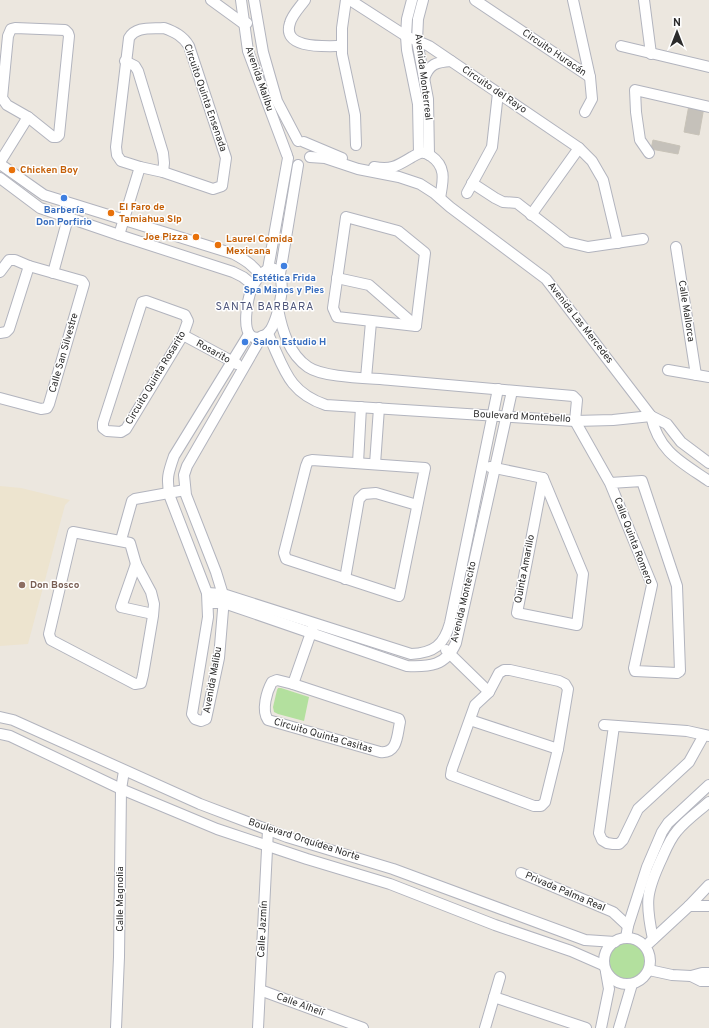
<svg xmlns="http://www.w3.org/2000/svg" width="709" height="1028" font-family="Overpass,sans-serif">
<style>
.education{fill:#ede4cf}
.green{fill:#b3e09e}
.building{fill:#c5c1ba;stroke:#c8c3b8}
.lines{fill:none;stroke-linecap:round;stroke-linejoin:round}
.minor-casing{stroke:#b2b4be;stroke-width:12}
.minor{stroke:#fff;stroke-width:10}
.food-dot{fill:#e8710a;stroke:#fff;stroke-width:1.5}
.shop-dot{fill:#3f7fe0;stroke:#fff;stroke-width:1.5}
.education-dot{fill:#8d6e63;stroke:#fff;stroke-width:1.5}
.labels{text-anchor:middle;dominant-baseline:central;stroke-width:3;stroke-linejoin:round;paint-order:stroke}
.street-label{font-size:10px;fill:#2c2c2c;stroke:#fff}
.food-label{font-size:10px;font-weight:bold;fill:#c56008;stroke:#fff;text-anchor:start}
.shop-label{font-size:10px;font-weight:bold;fill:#366cbe;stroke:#fff}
.education-label{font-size:10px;font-weight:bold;fill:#785e54;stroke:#fff;text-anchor:start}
.neighbourhood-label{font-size:11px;letter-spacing:1px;fill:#4e557a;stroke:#fff}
</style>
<rect width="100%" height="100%" fill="#ece7df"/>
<path class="education" d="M 0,486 L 21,488 L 70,500 L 65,505 L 28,644 L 0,646 Z"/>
<g class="green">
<path d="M 278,688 L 281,688 L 309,697 L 304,721 L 278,714 L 274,712 L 273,707 L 277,690 Z"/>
<circle cx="627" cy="961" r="23"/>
</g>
<g class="building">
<path d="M 689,105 L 704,107 L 699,135 L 684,132 Z"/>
<path d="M 653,140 L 680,146 L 678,154 L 651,149 Z"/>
</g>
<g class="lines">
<g class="minor-casing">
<g id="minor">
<path d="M 211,0 L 244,24 L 247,23"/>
<path d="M 241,0 L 248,51 L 287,155"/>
<path d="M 254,0 L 263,52 L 277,101 L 298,141"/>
<path d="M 305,0 C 300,7 292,15 290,23 C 281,50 327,46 342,46"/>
<path d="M 346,0 L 342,28 L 342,54 L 355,115 L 356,145"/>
<path d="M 350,0 L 406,36 L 429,46 L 579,148 L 592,161 L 603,180 L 618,243"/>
<path d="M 412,0 L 407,19 L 406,36 L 407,50 L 418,104 L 419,153"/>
<path d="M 423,0 L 418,19 L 417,41 L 428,99 L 429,155"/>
<path d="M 475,0 L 590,77"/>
<path d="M 573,0 L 590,77 L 592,99 L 585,112"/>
<path d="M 644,0 L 651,54"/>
<path d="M 15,28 L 65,30 L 68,33 L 69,36 L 59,135 L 57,137 L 53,137 L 28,117 L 7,105 L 2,98 L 8,36 L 11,29 Z"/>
<path d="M 164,28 C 175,32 183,36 189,46 L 226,158 L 222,186 L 213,189 L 163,172 L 140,167 L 121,161 L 117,155 L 116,147 L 129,38 C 136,26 151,29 164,28 Z"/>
<path d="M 621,46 L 709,67"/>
<path d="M 125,61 L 135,66 L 138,71 L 163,153 L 164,163 L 163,172"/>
<path d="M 424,79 C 429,64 436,62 451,61"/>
<path d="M 304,142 L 342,158"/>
<path d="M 649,153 L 640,140 L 636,112 L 635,90 L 709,107"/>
<path d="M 310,157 L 325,158 L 358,169 L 399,177 L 420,184 L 434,193 L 450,207 L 546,279 L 651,416 L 667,424 L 681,442 L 709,463"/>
<path d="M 0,162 L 28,117"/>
<path d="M 0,164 L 44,195 L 234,254 C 245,260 253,265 260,275"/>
<path d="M 374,167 C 392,170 397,166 412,157 C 414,156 417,154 420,153 C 424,152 428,154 431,156 C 447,167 443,181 440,198"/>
<path d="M 0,178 L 40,208 L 119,235 L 233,272 L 243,277 L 253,285"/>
<path d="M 472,183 L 495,198 L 503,202 L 517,203 L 567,242 L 588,247 L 643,239"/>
<path d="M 467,193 L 492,147 L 498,93"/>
<path d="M 531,215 L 579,148"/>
<path d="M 346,217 L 398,231 L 425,253 L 416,326 L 337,317 L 333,308 Z"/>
<path d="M 119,235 L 140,167"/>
<path d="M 676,247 L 696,375"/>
<path d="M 271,268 C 291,272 278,317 271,329 C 267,336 256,341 250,335 C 242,326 248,294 254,284 C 258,277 263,271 271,268 Z"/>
<path d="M 268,269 L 288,158"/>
<path d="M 0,272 L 9,260 L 15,260 L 29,266 L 82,281 L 84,284 L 49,404 L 47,408 L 41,409 L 0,398"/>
<path d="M 53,273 L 68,218"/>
<path d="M 280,274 L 298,165"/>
<path d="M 337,278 L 369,285 L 416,326"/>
<path d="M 146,301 L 185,315 L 188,321 L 183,335 L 126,429 L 121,432 L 107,431 L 103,428 L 103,423 L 142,302 Z"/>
<path d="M 278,309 C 282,330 289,354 308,367 C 324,378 370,378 391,380 C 452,385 512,391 573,396 L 577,400 L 575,421"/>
<path d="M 0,333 L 6,332 L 9,329 L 29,266"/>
<path d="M 249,334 L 174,456 C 168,473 166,479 170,497 L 207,593 L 208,617 L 192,714 L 195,719 L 201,721 L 206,719 L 219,658 L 224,598 L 216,572 L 186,495 L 184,475 L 187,466 L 262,336"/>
<path d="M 268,334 C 284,367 287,392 326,405 L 575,421 L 613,420 L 651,416"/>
<path d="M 183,335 L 237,364"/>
<path d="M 668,370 L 709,377"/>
<path d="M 366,378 L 371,322"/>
<path d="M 651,416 C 659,452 681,462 709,481"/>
<path d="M 575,421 L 610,483 L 652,585 L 634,668 L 635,671 L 677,673 L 680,671 L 677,586 L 642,481 L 610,483"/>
<path d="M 312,460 L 425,468 L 399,596 L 286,559 L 284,553 L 306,466 L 308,461 Z"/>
<path d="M 358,463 L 361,407"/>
<path d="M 375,464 L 379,408"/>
<path d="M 490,467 L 543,478"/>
<path d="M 543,478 L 583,574 L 577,625 L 517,613 Z"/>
<path d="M 73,532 L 130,543 L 136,564 L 151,592 L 154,604 L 153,616 L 143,675 L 141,683 L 135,684 L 51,640 L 49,634 Z"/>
<path d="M 121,540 L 132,501 L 135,499 L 185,490"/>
<path d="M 136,564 L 121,607 L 153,614"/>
<path d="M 345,579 L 359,499 L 364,494 L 376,493 L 417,505"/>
<path d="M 207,593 L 223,594 L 411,654 C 434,653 444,645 450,623 L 498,389"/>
<path d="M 208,603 L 224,603 L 407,666 C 429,667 446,666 456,643 L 512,391"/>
<path d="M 446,650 L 489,692"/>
<path d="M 504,670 L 510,670 L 559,681 L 565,684 L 568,689 L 558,749 L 545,802 L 541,806 L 534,806 L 451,775 L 452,769 L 475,705 L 489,692 L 499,673 Z"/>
<path d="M 277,680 L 293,684 L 399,719 L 400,722 C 397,735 398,754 380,752 L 268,720 C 261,710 267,691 272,682 Z"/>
<path d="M 293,684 L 313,627"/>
<path d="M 0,717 L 13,720 L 200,804 L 287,837 L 393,869 L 585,940 L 615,942"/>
<path d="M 470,720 L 558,749"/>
<path d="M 604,725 L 687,731 L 709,736"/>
<path d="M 614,726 L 599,833 L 602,840 L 607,843 L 613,844 L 619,844 L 623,840 L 638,809 L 689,762 L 704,735"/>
<path d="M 0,734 L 10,736 L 121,789 L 217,829 L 307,859 L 390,884 L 495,925 L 571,951 L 603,965"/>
<path d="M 521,873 L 613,912 L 628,926"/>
<path d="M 689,906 L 709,906"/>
<circle cx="627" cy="961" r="23"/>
<path d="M 626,938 L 628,926 L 647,867 L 662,832 L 668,823 L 709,785"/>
<path d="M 653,939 C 645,902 646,892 662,858 C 666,849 670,839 677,831 C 686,820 699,811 709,802"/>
<path d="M 649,943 L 689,906 L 709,885"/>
<path d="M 649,970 L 672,975 L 691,976 L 701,981 L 709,981"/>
<path d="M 691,976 L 702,973 L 709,973"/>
<path d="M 260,990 L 363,1028"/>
<path d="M 494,997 L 586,1028"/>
<path d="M 116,1028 L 119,957 L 121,789 L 124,771"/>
<path d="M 258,1028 L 268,830"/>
<path d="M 485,1028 L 500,977"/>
<path d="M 601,1028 L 609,989 L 606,972"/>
<path d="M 619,1028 L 632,984"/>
</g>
</g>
<use href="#minor" class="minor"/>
</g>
<g class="food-dot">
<circle cx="12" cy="170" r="4"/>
<circle cx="111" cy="213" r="4"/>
<circle cx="196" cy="237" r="4"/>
<circle cx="218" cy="245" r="4"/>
</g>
<g class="shop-dot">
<circle cx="64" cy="198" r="4"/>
<circle cx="284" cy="266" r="4"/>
<circle cx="245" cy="342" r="4"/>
</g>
<circle class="education-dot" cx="22" cy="585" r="4"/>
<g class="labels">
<g class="street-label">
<text transform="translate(554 53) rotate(34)">Circuito Huracán</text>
<text transform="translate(423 77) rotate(83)">Avenida Monterreal</text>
<text transform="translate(259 79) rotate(71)">Avenida Malibu</text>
<text transform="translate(494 90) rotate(34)">Circuito del Rayo</text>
<text transform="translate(205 98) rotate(71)">Circuito Quinta Ensenada</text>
<text transform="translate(686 311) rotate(81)">Calle Mallorca</text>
<text transform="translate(580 323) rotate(52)">Avenida Las Mercedes</text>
<text transform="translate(213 352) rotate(29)">Rosarito</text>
<text transform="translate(64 353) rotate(-74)">Calle San Silvestre</text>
<text transform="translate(156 378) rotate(-59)">Circuito Quinta Rosarito</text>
<text transform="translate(522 417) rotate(3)">Boulevard Montebello</text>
<text transform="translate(633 541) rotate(69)">Calle Quinta Romero</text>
<text transform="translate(525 569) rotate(-79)">Quinta Amarillo</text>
<text transform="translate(464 602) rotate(-77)">Avenida Montecito</text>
<text transform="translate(213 680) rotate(-80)">Avenida Malibu</text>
<text transform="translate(323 736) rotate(16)">Circuito Quinta Casitas</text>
<text transform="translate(304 840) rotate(18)">Boulevard Orquídea Norte</text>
<text transform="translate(565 892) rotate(23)">Privada Palma Real</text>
<text transform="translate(120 899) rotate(-90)">Calle Magnolia</text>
<text transform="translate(263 929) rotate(-87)">Calle Jazmín</text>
<text transform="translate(300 1005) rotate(20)">Calle Alhelí</text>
</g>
<g class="food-label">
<text x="20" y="170">Chicken Boy</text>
<text x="119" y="207">El Faro de<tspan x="119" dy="12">Tamiahua Slp</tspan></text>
<text x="188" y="237" text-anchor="end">Joe Pizza</text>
<text x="226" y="239">Laurel Comida<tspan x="226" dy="12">Mexicana</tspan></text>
</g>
<g class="shop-label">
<text x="64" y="210">Barbería<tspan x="64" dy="12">Don Porfirio</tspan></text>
<text x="284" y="278">Estética Frida<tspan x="284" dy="12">Spa Manos y Pies</tspan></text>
<text x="253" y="342" text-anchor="start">Salon Estudio H</text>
</g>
<g class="education-label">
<text x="30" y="585">Don Bosco</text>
</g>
<g class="neighbourhood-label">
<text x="265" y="307">SANTA BARBARA</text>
</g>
</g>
<g transform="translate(677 32)" stroke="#ffffff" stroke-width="3" paint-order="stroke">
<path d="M0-3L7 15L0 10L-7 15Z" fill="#2c2c2c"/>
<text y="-6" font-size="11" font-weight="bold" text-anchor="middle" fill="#2c2c2c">N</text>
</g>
</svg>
